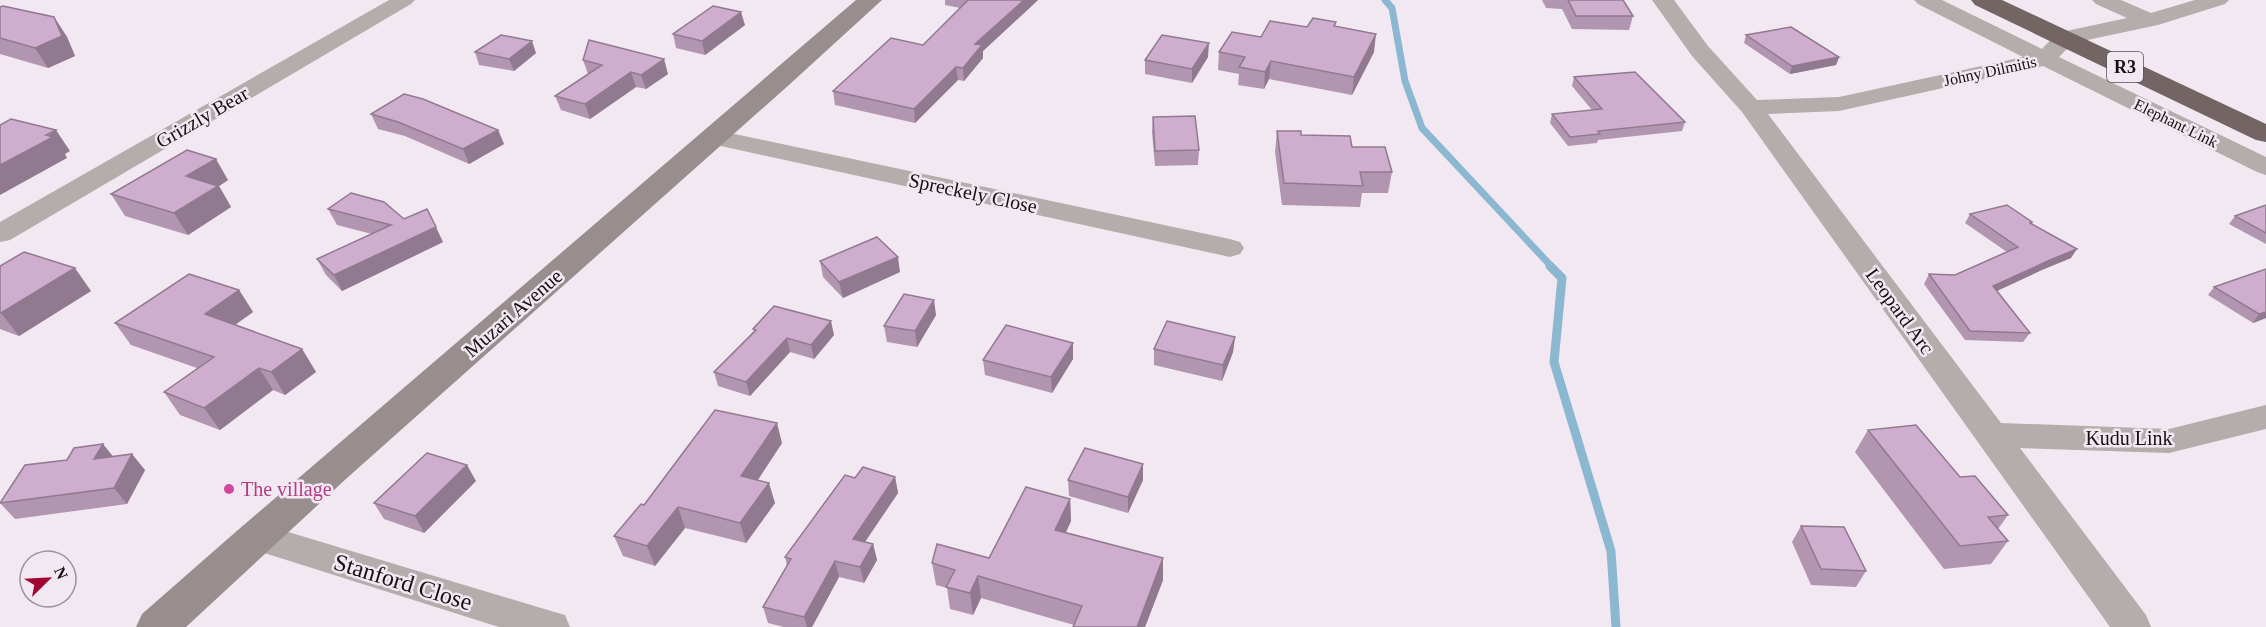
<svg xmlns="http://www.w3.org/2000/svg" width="2266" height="627" font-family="'Times New Roman',serif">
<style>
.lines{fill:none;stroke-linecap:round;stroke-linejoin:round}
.stream-far1{stroke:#8cb7d1;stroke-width:7}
.stream{stroke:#8cb7d1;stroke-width:9}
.street{fill:#b3adac;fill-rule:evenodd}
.secondary{fill:#978e8d;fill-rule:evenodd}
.highway{fill:#726564;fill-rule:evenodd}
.wall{fill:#b295b1}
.shaded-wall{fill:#917990}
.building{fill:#cfadce;stroke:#917990;stroke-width:1.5}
.hotel-dot{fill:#d1479c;stroke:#f2e8f2;stroke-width:2}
.labels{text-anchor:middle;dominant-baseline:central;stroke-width:5;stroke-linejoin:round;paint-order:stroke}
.far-street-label{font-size:16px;fill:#141014;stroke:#f2e8f2}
.shield{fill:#f2e8f2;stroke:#575157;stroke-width:1.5}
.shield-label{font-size:18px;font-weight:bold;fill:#141014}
.street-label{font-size:20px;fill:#141014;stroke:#f2e8f2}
.hotel-label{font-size:20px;fill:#b23c85;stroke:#f2e8f2;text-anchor:start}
.near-street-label{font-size:24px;fill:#141014;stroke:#f2e8f2}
</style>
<rect width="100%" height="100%" fill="#f2e8f2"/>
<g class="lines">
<path class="stream-far1" d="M 1385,0 L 1392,8 L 1405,81 L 1422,128 L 1552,267"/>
<path class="stream" d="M 1550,266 L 1562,278 L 1554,362 L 1611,551 L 1616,627"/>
<g class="street">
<path d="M 389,0 L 415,0 L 411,4 L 10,240 L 0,242 L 0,222 Z"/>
<path d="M 1652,0 L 1674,0 L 1708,46 L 1757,100 L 1839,97 L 2023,57 L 1918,4 L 1914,0 L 1942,0 L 2042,49 L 2057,33 L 2127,18 L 2096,4 L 2092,0 L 2121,0 L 2151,13 L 2195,0 L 2229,0 L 2225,4 L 2158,25 L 2073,43 L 2059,57 L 2266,157 L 2266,175 L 2257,172 L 2043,66 L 1839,111 L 1768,114 L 2001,423 L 2169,429 L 2266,405 L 2266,429 L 2169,453 L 2020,448 L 2146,615 L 2151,627 L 2110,627 L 1742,112 L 1692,56 Z"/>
<path d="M 716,130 L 1230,239 L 1240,242 L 1244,248 L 1240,254 L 1230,257 L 707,143 L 703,138 L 707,133 Z"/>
<path d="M 255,522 L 551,611 L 565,615 L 570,627 L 499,627 L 242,546 L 237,536 L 242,526 Z"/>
</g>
<path class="secondary" d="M 856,0 L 882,0 L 790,84 L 347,478 L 186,627 L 136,627 L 142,614 L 231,536 Z"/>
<path class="highway" d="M 1971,0 L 2002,0 L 2266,124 L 2266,142 L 2256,140 L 1975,5 Z"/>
</g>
<g class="wall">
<path d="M 945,0 L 1038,0 L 983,51 L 983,58 L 964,81 L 958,80 L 915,123 L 835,105 L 833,91 L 923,45 L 960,8 L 945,5 Z"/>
<path d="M 1542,0 L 1623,0 L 1633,16 L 1629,30 L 1572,29 L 1562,9 L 1546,8 Z"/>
<path d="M 0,7 L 54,17 L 67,37 L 75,56 L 48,68 L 0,54 Z"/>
<path d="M 745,25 L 705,55 L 676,48 L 673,34 Z"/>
<path d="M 1307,27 L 1336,27 L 1374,52 L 1352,95 L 1269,79 L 1264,89 L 1238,85 L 1239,74 L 1218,70 L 1219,52 L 1261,37 Z"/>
<path d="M 1746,35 L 1839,57 L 1836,65 L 1790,74 L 1744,43 Z"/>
<path d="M 475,52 L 536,53 L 514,71 L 479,65 Z"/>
<path d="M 1208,57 L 1192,83 L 1145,74 L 1145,60 Z"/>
<path d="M 583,60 L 668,74 L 646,89 L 636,87 L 590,119 L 561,110 L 555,96 L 588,74 Z"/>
<path d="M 1574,77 L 1685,122 L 1682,131 L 1598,140 L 1597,143 L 1568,146 L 1550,123 L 1552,114 L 1592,110 L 1572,86 Z"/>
<path d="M 371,114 L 498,130 L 504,144 L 469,164 L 405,136 L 378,129 Z"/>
<path d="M 1153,117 L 1199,150 L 1198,165 L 1155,166 L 1152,132 Z"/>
<path d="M 1277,131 L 1301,135 L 1352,147 L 1392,172 L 1388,193 L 1362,193 L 1360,207 L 1282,205 L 1275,152 Z"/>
<path d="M 228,180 L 219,186 L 231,207 L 188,235 L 125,216 L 111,194 Z"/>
<path d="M 2266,205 L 2266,244 L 2229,224 L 2235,216 Z"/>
<path d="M 328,209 L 404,219 L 443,242 L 342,291 L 326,275 L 317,259 L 372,234 L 337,225 Z"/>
<path d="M 1970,214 L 2031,224 L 2071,258 L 2044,269 L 1997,291 L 2030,333 L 2023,342 L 1965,340 L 1924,284 L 1929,274 L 1955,275 L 2007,252 L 1965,223 Z"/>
<path d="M 820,261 L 900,272 L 843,298 L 823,277 Z"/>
<path d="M 0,266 L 91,291 L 19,336 L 0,329 Z"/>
<path d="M 2266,269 L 2266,318 L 2253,323 L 2208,295 L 2214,287 Z"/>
<path d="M 239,290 L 253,312 L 235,325 L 302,349 L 316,372 L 285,395 L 273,390 L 220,430 L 180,415 L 164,392 L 197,368 L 131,345 L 115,323 Z"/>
<path d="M 936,315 L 917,347 L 887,342 L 884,326 Z"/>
<path d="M 753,329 L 834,335 L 814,359 L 790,352 L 750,396 L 718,386 L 714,372 L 754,331 Z"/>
<path d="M 1235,337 L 1233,352 L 1222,381 L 1154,365 L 1154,349 Z"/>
<path d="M 1073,343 L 1073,359 L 1052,393 L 985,375 L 983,360 Z"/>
<path d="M 1868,430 L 1960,477 L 2008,515 L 1998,529 L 2008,541 L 1991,564 L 1944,569 L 1855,452 Z"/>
<path d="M 782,443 L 758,480 L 775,503 L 746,543 L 685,528 L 655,566 L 623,556 L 614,536 L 644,505 Z"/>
<path d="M 113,457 L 145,470 L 127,504 L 15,519 L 0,503 Z"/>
<path d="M 1143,464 L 1143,480 L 1128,513 L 1069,496 L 1068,480 Z"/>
<path d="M 895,477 L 898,493 L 865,542 L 873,544 L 877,560 L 864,583 L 839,577 L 812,627 L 784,627 L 768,623 L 763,607 L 787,566 L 785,557 L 855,478 Z"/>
<path d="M 476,481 L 424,533 L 384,519 L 374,503 Z"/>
<path d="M 1070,499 L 1071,521 L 1066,532 L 1163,558 L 1163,580 L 1145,627 L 1073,627 L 1074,625 L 981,598 L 973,615 L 950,609 L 947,588 L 936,585 L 932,563 L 989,558 Z"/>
<path d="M 1801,526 L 1866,571 L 1856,587 L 1811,585 L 1792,542 Z"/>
</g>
<g class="shaded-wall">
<path d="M 1024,0 L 1038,0 L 983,51 L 983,58 L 964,81 L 963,68 L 975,44 Z"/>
<path d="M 741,12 L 745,25 L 705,55 L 702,41 Z"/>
<path d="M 54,17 L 67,37 L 75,56 L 48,68 L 35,48 Z"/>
<path d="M 1376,34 L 1374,52 L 1352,95 L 1354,77 Z"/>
<path d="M 532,41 L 536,53 L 514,71 L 509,59 Z"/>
<path d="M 1209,43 L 1208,57 L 1192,83 L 1192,69 Z"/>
<path d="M 1839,57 L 1836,65 L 1790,74 L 1792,66 Z"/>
<path d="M 664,59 L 668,74 L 646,89 L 641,75 Z"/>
<path d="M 1271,61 L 1269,79 L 1264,89 L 1265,72 Z"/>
<path d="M 956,67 L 958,80 L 915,123 L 914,109 Z"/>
<path d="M 631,72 L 636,87 L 590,119 L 585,104 Z"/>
<path d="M 56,130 L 70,151 L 65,154 L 67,158 L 0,195 L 0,165 Z"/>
<path d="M 498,130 L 504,144 L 469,164 L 463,149 Z"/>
<path d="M 216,159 L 228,180 L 219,186 L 231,207 L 188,235 L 174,213 L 186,176 Z"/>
<path d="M 436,227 L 443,242 L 342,291 L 334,275 Z"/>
<path d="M 2077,249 L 2071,258 L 2044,269 L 1988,295 L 1993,286 L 2050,260 Z"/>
<path d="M 898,257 L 900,272 L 843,298 L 839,282 Z"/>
<path d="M 75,268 L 91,291 L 19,336 L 1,313 Z"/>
<path d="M 239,290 L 253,312 L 219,336 L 205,314 Z"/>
<path d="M 934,300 L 936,315 L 917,347 L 915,331 Z"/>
<path d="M 2266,312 L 2266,318 L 2253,323 L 2259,314 Z"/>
<path d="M 831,321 L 834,335 L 814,359 L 811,345 Z"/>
<path d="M 1235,337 L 1233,352 L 1222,381 L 1223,365 Z"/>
<path d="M 787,338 L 790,352 L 750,396 L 746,382 Z"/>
<path d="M 1073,343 L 1073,359 L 1052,393 L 1051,377 Z"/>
<path d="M 302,349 L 316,372 L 285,395 L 271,372 Z"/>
<path d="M 259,368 L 273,390 L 220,430 L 204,408 Z"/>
<path d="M 777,423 L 782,443 L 747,496 L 741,476 Z"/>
<path d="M 103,444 L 116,460 L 94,459 Z"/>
<path d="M 132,454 L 145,470 L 127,504 L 114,488 Z"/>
<path d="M 1143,464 L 1143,480 L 1128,513 L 1128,497 Z"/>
<path d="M 467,465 L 476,481 L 424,533 L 415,516 Z"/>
<path d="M 895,477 L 898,493 L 856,555 L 853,539 Z"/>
<path d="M 769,483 L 775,503 L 746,543 L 740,523 Z"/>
<path d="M 1070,499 L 1071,521 L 1057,551 L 1055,530 Z"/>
<path d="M 678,507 L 685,528 L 655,566 L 647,546 Z"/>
<path d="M 873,544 L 877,560 L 864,583 L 860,567 Z"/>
<path d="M 1163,558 L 1163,580 L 1145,627 L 1137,627 Z"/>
<path d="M 835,561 L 839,577 L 812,627 L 807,627 L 804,617 Z"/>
<path d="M 978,576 L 981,598 L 973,615 L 970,593 Z"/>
</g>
<g class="building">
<path d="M 968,0 L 1024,0 L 975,44 L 982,45 L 963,68 L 956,67 L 914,109 L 833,91 L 891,38 L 923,45 Z"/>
<path d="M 1568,0 L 1623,0 L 1633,16 L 1576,16 Z"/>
<path d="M 3,6 L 54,17 L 62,36 L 35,48 L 0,38 L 0,7 Z"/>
<path d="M 713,6 L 741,12 L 702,41 L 673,34 Z"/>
<path d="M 1313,18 L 1336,22 L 1334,26 L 1376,34 L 1354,77 L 1271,61 L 1265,72 L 1239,67 L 1245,57 L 1219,52 L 1232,32 L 1261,37 L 1270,21 L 1307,27 Z"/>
<path d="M 1791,27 L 1839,57 L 1792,66 L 1746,35 Z"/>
<path d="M 501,35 L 532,41 L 509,59 L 475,52 Z"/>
<path d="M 1162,35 L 1209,43 L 1192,69 L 1145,60 Z"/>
<path d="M 589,40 L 664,59 L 641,75 L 631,72 L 585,104 L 555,96 L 602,65 L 583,60 Z"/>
<path d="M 1635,72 L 1685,122 L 1598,131 L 1600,134 L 1570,137 L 1552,114 L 1602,109 L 1574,77 Z"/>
<path d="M 404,94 L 423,99 L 498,130 L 463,149 L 398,122 L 371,114 Z"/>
<path d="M 1195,116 L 1199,150 L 1155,151 L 1153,117 Z"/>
<path d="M 11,119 L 56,130 L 46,135 L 53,137 L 0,165 L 0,125 Z"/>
<path d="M 1277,131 L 1301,131 L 1301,135 L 1350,136 L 1352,147 L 1385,147 L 1392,172 L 1360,172 L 1363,186 L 1284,183 Z"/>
<path d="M 187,150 L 216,159 L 186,176 L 218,186 L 174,213 L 111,194 Z"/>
<path d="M 351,193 L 384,202 L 404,219 L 427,209 L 436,227 L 334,275 L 317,259 L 391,225 L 328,209 Z"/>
<path d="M 2007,205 L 2032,222 L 2030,223 L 2077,249 L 2050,260 L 1993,286 L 2030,333 L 1970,331 L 1929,274 L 1955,275 L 2018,247 L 1970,214 Z"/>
<path d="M 2266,205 L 2266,233 L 2235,216 Z"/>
<path d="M 877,237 L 898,257 L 839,282 L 820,261 Z"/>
<path d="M 24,252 L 75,268 L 1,313 L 0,313 L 0,266 Z"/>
<path d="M 2266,269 L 2266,312 L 2259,314 L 2214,287 Z"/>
<path d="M 189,274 L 239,290 L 205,314 L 302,349 L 271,372 L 259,368 L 204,408 L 164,392 L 214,357 L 115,323 Z"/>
<path d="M 904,294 L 934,300 L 915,331 L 884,326 Z"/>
<path d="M 774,306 L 831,321 L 811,345 L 787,338 L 746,382 L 714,372 L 756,330 L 753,329 Z"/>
<path d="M 1167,321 L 1235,337 L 1223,365 L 1154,349 Z"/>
<path d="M 1006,325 L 1073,343 L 1051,377 L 983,360 Z"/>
<path d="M 715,410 L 777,423 L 741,476 L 769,483 L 740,523 L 678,507 L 647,546 L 614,536 L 641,504 L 644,505 Z"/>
<path d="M 1916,425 L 1960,477 L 1975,476 L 2008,515 L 1988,517 L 2008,541 L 1960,546 L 1868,430 Z"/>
<path d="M 103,444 L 94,459 L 132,454 L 114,488 L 0,503 L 25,465 L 67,460 L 74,448 Z"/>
<path d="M 1085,448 L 1143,464 L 1128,497 L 1068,480 Z"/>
<path d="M 427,453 L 467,465 L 415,516 L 374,503 Z"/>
<path d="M 863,467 L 895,477 L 853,539 L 873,544 L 860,567 L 835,561 L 804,617 L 763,607 L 791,559 L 785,557 L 845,475 L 855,478 Z"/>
<path d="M 1026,487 L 1070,499 L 1055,530 L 1163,558 L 1137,627 L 1073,627 L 1082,606 L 978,576 L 970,593 L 946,587 L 955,570 L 932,563 L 937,544 L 989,558 Z"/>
<path d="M 1801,526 L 1844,527 L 1866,571 L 1821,569 Z"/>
</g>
<circle class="hotel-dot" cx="229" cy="489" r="6"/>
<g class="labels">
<g class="far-street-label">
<text transform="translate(1990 71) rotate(-12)">Johny Dilmitis</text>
<text transform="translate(2176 123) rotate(26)">Elephant Link</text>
</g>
<rect class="shield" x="2107" y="52" width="36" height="30" rx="4.5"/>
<g class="shield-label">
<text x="2125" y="67">R3</text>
</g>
<g class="street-label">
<text transform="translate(202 117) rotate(-30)">Grizzly Bear</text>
<text transform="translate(973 193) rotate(12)">Spreckely Close</text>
<text transform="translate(1900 311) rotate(54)">Leopard Arc</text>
<text transform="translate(513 313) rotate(-41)">Muzari Avenue</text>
<text x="2129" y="438">Kudu Link</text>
</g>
<g class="hotel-label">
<text x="241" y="489">The village</text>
</g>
<g class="near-street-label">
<text transform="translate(403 582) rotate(17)">Stanford Close</text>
</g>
</g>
<g transform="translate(48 579) rotate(66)"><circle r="28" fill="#f2e8f2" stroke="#999299" stroke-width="1.5"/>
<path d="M0-4.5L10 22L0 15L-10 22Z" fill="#a30532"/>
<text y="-9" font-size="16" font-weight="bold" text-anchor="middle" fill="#141014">N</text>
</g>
</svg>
